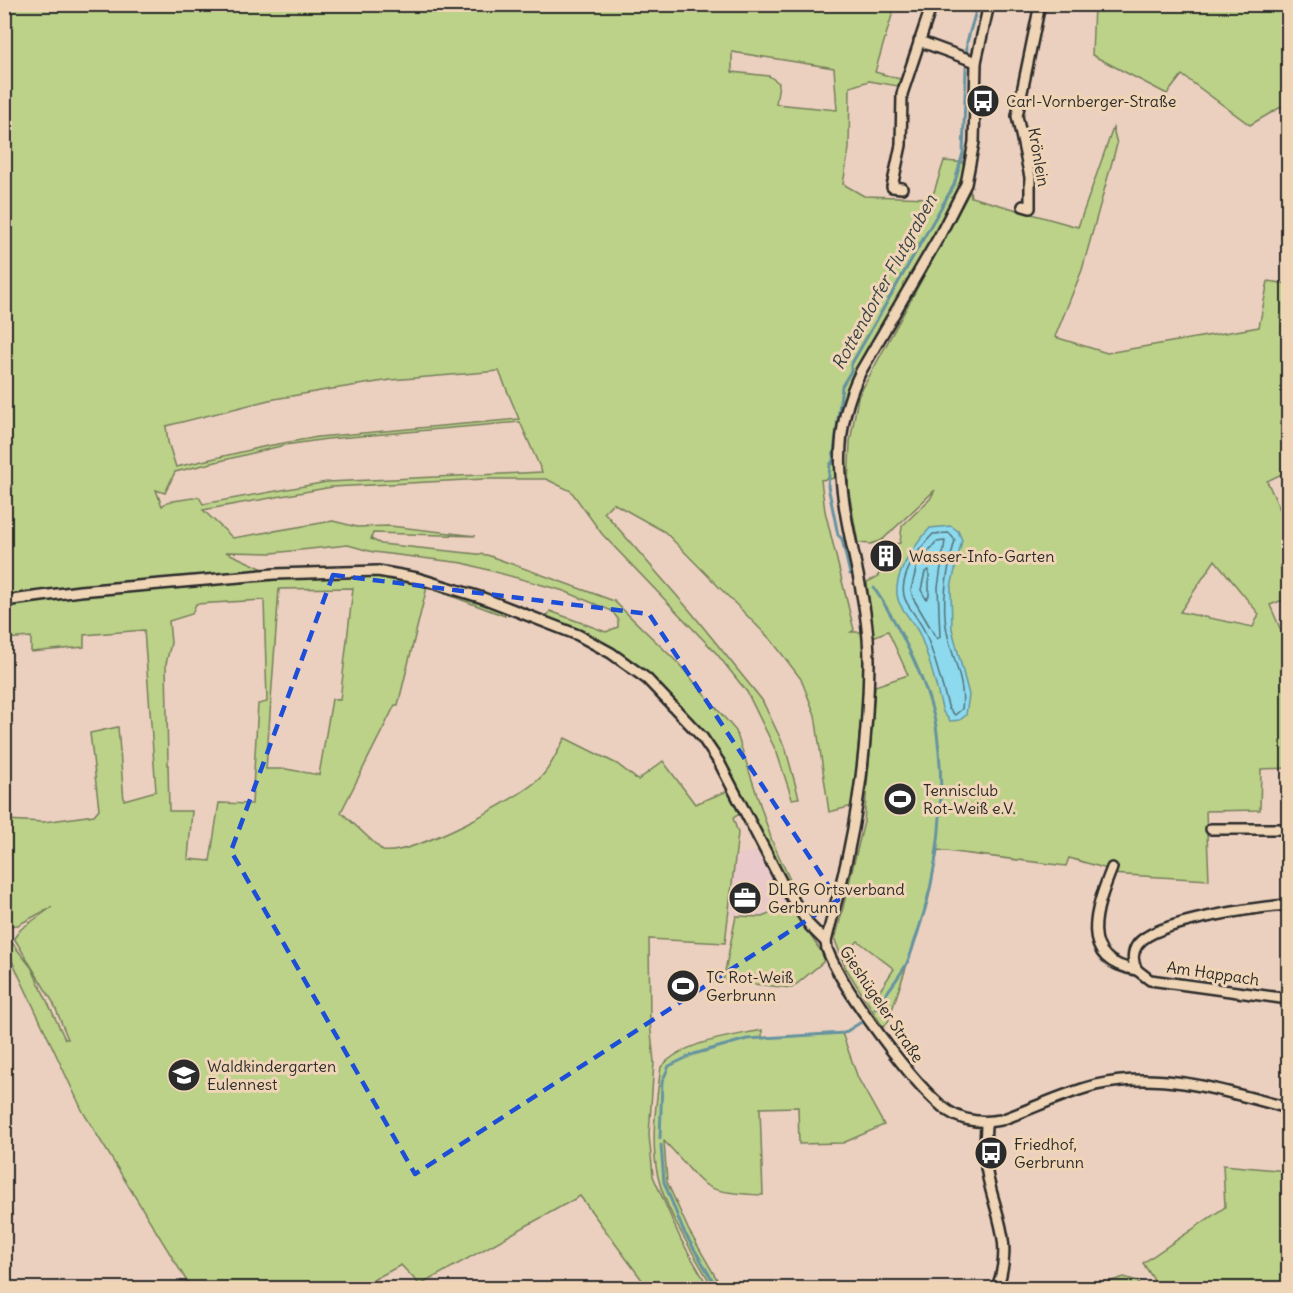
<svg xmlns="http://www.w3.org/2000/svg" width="1293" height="1293" font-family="Delius,sans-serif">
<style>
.built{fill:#e9c9c9}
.green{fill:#bcd289;stroke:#747e5a;stroke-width:1.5;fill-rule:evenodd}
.water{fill:#8dd9ed;stroke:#66939f;stroke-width:1.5}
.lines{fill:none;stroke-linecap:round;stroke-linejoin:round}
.shore{stroke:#527179;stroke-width:1.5}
.stream{stroke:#66939f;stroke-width:3}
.minor-casing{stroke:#2b2b2b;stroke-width:14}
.minor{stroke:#efd5b6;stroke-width:9}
.marked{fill:none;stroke:#1d4ed8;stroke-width:4.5;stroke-dasharray:12 8;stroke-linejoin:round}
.labels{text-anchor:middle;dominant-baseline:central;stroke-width:6;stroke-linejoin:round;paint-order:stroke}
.poi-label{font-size:16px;fill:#2b2b2b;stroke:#efd5b6;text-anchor:start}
.street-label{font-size:16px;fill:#2b2b2b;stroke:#efd5b6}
.water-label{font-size:18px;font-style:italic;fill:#3a4548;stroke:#efd5b6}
</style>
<rect width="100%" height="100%" fill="#ecd0bf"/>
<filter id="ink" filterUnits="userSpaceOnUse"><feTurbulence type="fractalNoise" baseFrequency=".0167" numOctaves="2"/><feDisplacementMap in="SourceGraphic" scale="12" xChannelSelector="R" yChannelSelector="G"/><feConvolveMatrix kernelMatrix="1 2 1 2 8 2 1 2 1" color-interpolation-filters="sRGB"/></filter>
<g filter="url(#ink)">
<path class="built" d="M 757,851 L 790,905 L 762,917 L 728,915 L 734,855 Z"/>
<g class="green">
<path d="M 4,5 L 895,5 L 875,72 L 900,79 L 898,86 L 869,81 L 850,87 L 849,149 L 843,184 L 864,196 L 932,198 L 944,161 L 970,163 L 957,195 L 851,381 L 837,447 L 836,478 L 821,480 L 825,511 L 854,630 L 851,632 L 864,632 L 866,661 L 853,806 L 829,812 L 815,715 L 801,679 L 772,641 L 665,532 L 613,503 L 604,512 L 691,612 L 762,700 L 786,750 L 799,798 L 792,799 L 777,753 L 747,692 L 717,654 L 602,534 L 571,491 L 546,479 L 485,479 L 332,487 L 203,510 L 233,538 L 333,521 L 357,527 L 390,526 L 476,536 L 373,533 L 371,539 L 381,544 L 487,555 L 614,601 L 678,663 L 736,731 L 772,841 L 790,880 L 786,881 L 701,731 L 679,706 L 654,681 L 546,619 L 550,611 L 606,632 L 618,627 L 618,619 L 612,611 L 564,591 L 463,563 L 373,552 L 348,545 L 272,553 L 226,552 L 270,572 L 5,599 ZM 732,52 L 834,68 L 837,110 L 776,104 L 779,83 L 769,76 L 732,72 ZM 499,371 L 519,419 L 318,437 L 267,446 L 176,467 L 168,442 L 166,426 L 269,400 L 326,390 L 391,380 ZM 520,422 L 542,472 L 327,482 L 203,504 L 199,497 L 167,502 L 162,506 L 156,490 L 165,493 L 175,472 L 285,445 L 327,439 Z"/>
<path d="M 1094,5 L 1288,5 L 1288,103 L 1250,125 L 1182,75 L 1167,94 L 1092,55 Z"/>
<path d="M 1113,128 L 1117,144 L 1082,270 L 1055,337 L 1107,353 L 1259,327 L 1268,281 L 1288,284 L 1288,471 L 1267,481 L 1288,527 L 1288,598 L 1270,605 L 1288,647 L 1288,768 L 1261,769 L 1260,810 L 1206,811 L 1209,880 L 1110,874 L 1111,870 L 1069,858 L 1066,866 L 938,850 L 928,901 L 888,1022 L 883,1027 L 845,967 L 835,940 L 864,822 L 875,686 L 908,675 L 888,631 L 873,637 L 867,582 L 877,577 L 882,569 L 876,547 L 900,543 L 902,526 L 930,499 L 935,490 L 882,540 L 871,544 L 858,543 L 848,487 L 850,442 L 858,397 L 970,191 L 971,197 L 1078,227 ZM 1215,560 L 1259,614 L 1253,627 L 1180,612 ZM 858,941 L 894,969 L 877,995 L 842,958 Z"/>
<path d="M 381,572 L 448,589 L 504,611 L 505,616 L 427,587 L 398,705 L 395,705 L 341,812 L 383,851 C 412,856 519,799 540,778 C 551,768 557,751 565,738 L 617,764 L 638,780 L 663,761 L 695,804 L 730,790 L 741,813 L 733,818 L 738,833 L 725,943 L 649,939 L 650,1022 L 654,1062 L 649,1135 L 653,1176 L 681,1240 L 709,1288 L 648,1288 L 580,1196 L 420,1285 L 401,1265 L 358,1288 L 191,1288 L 83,1112 L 5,946 L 5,934 L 31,967 L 65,1039 L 68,1039 L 53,1002 L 14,938 L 21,929 L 52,907 L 18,925 L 5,926 L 5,807 L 6,820 L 44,822 L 94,815 L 99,809 L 90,733 L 118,727 L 124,800 L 156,791 L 144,630 L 84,635 L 84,647 L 31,652 L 31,637 L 5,639 L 5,605 C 129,585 255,578 381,572 ZM 353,588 L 340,700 L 332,699 L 319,775 L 286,769 L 266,769 L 279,589 ZM 264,600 L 267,702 L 258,704 L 252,804 L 219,803 L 210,861 L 188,859 L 192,811 L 169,811 L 166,664 L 171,643 L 169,621 L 192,614 L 196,604 Z"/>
<path d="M 790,905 L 824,956 L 823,962 L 792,988 L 723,981 L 736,916 L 762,917 Z"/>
<path d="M 762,1030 L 762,1038 L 842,1033 L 858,1078 L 884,1125 L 843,1143 L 799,1144 L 798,1107 L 760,1108 L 763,1195 C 692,1192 708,1185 664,1141 L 667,1182 L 689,1231 L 722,1288 L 713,1288 C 694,1253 668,1217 658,1177 C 650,1142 656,1102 661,1067 C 684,1041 729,1037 762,1030 Z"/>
<path d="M 1223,1165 L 1288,1171 L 1288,1288 L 1159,1288 L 1143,1263 L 1225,1207 Z"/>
<path d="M 1124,1277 L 1137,1281 L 1142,1288 L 1090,1288 Z"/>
</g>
<path class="water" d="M 951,526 L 958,531 L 962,540 L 951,587 L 952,629 L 969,695 L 966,715 L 960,720 L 950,721 L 943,712 C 936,686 930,658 919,633 C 914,623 906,615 901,606 C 886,582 915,545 930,528 Z"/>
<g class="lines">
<g class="shore">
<path d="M 949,533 L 955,540 C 947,570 941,602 947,632 C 952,657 966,684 962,709 L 955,715 L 949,709 C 941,683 935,655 924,630 C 919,620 912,612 907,603 C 894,582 919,548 933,534 Z"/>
<path d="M 945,541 L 938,587 L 940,637 L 937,639 L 913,598 L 911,590 L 917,565 L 936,542 Z"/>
<path d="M 929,570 L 929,596 L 926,599 L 921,590 L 925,572 Z"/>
</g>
<g class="stream">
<path d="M 850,574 L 842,539 L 838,535 L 828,486 L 830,465 L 833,461 L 842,386 L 851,371 L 851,365 L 954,185 L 963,153 L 967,42 L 978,4"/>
<path d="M 874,588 C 899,625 931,688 937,733 C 946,800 939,871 917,935 C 913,945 911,956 906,965 C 897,980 885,995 875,1009"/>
<path d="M 660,1138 L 662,1082 L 669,1066 L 694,1054 L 747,1039 L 844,1033 L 863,1021"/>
<path d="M 661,1145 L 664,1182 L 683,1230 L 717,1288"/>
</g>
<g class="minor-casing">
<g id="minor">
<path d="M 989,4 L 976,62 L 974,142 L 966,184 L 940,235 L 861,371 C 810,472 870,562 869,664 C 868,727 861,793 848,854 C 842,883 833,912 826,942 L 827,949 C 841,987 915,1088 948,1111 C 964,1122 983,1123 1001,1120 C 1032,1109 1064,1093 1096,1085 C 1162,1070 1225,1091 1288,1108"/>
<path d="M 919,41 L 976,62"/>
<path d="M 902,188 L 892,187 L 901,145 L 902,94 L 932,4"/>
<path d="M 1023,206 L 1030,208 L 1030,177 L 1017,116 L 1040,4"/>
<path d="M 4,601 L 80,591 L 274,574 L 378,571 L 417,578 L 483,598 L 578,635 L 611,653 L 647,679 L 702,737 L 719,762 L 782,883 L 810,926 L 826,942"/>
<path d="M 1211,829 L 1288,829"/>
<path d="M 1112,868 C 1096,908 1076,961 1137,970"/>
<path d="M 1288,905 C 1259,907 1155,921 1138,944 C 1132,952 1132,962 1137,970 L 1150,980 L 1288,999"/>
<path d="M 986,1123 C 986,1135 984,1148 985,1160 C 990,1208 1016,1237 997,1288"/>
</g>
</g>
<use href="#minor" class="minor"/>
</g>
</g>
<path class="marked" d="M 333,575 L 649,614 L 838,900 L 415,1174 L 231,851 Z"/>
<defs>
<g id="bus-disc" transform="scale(1.725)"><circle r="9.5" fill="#2b2b2b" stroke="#efd5b6"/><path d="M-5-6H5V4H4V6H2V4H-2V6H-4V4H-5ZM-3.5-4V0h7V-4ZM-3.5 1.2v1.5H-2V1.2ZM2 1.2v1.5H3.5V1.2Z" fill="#fff"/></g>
<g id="building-disc" transform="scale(1.725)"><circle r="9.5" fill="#2b2b2b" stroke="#efd5b6"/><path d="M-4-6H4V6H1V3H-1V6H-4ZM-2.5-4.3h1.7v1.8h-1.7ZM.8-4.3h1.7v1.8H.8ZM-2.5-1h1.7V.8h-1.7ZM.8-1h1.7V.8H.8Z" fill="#fff"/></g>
<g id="stadium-disc" transform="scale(1.725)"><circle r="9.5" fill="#2b2b2b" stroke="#efd5b6"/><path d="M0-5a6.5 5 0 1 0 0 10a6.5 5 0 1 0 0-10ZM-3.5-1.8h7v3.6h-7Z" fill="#fff"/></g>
<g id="office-disc" transform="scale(1.725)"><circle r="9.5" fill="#2b2b2b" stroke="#efd5b6"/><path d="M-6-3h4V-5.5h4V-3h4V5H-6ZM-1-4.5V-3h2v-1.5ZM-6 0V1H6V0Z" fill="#fff"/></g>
<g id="school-disc" transform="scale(1.725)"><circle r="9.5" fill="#2b2b2b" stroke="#efd5b6"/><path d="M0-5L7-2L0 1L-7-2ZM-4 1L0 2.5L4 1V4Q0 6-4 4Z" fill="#fff"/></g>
</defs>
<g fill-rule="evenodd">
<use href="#bus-disc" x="983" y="101"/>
<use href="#building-disc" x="886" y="556"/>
<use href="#stadium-disc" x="900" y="799"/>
<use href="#office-disc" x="745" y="898"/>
<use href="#stadium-disc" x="683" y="986"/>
<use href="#school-disc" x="184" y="1075"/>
<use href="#bus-disc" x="991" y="1153"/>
</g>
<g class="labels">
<g class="poi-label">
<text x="1006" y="101">Carl-Vornberger-Straße</text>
<text x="909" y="556">Wasser-Info-Garten</text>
<text x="923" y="790">Tennisclub<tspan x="923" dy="18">Rot-Weiß e.V.</tspan></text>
<text x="768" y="889">DLRG Ortsverband<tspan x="768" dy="18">Gerbrunn</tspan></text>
<text x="706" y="977">TC Rot-Weiß<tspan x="706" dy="18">Gerbrunn</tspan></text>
<text x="207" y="1066">Waldkindergarten<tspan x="207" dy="18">Eulennest</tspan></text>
<text x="1014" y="1144">Friedhof,<tspan x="1014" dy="18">Gerbrunn</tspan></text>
</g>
<g class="street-label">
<text transform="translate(1039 157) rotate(80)">Krönlein</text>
<text transform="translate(1213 973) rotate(8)">Am Happach</text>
<text transform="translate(882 1004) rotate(56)">Gieshügeler Straße</text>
</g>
<g class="water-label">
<text transform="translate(884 282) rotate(-61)">Rottendorfer Flutgraben</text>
</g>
</g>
<rect width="1293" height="1293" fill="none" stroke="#efd5b6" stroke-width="24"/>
<rect x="12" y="12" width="1269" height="1269" fill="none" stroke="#2b2b2b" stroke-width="2" filter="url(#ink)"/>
</svg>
